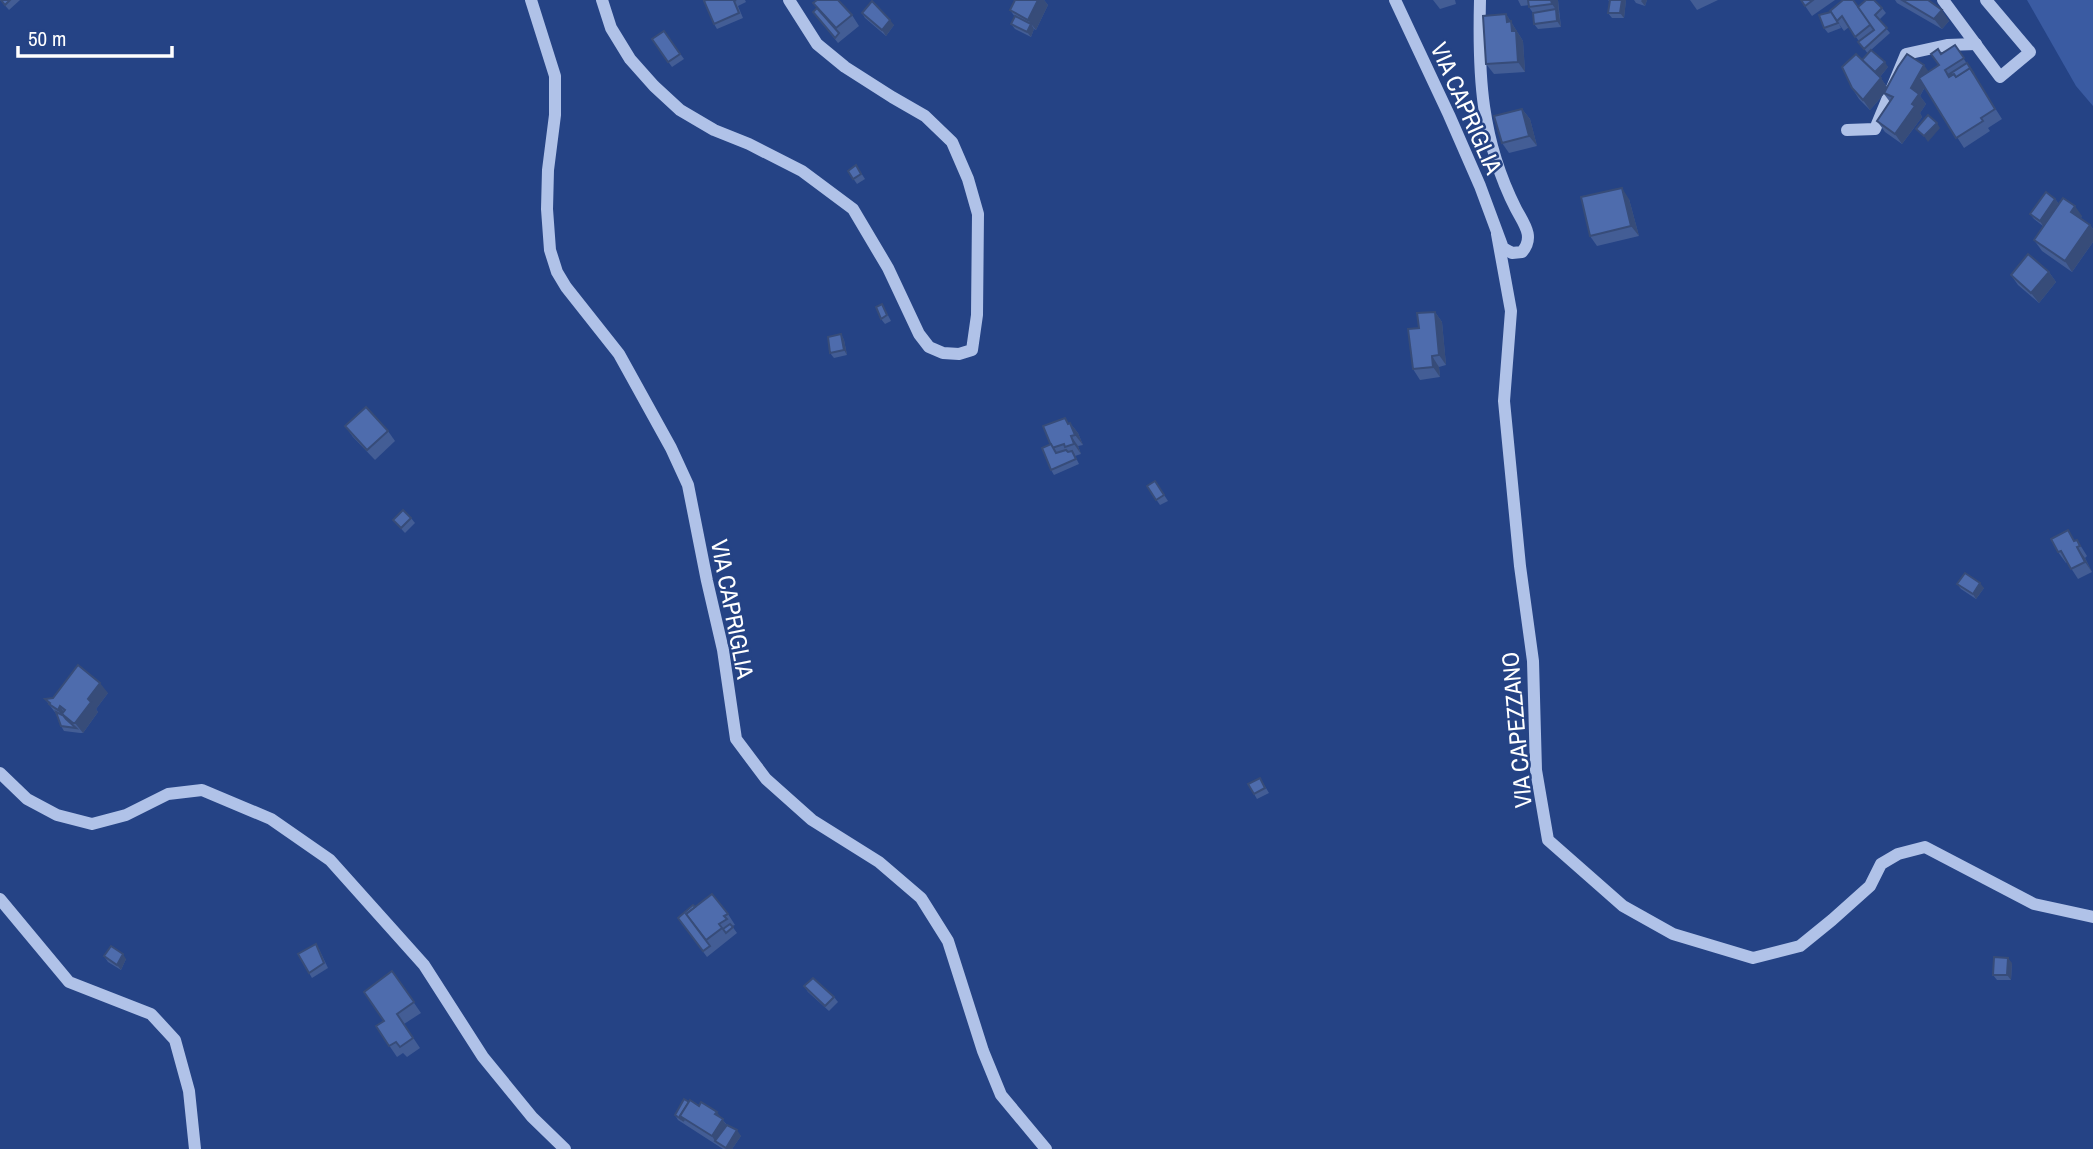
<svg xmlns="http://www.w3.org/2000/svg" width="2093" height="1149" font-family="'Archivo Narrow',sans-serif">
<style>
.green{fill:#3a5ba2}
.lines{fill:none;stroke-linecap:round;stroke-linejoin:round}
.minor{stroke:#b0c2e8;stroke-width:12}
.wall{fill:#435d95}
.shaded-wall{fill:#374c79}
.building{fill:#4e6cad;stroke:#374c79;stroke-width:2}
.labels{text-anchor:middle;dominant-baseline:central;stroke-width:5;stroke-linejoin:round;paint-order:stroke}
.street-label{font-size:24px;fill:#fff;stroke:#254385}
</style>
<rect width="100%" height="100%" fill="#254385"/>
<path class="green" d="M 2027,0 L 2093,0 L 2093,106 L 2076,86 Z"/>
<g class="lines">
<g class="minor">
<path d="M 531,0 L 555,76 L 555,115 L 548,170 L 547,209 L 550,250 L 557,272 L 566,287 L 619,354 L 671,448 L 688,485 L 707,581 L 723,650 L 736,739 L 766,779 L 812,820 L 879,862 L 921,898 L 948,941 L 983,1051 L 1001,1095 L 1046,1149"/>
<path d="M 602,0 L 611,28 L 630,59 L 654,86 L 680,110 L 714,130 L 749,144 L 802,171 L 853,209 L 888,268 L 919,334 L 929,347 L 943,353 L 959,354 L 972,350 L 977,315 L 978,214 L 968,179 L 952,142 L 925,116 L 892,97 L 845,67 L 817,44 L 789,0"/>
<path d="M 1395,0 L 1449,115 L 1480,186 L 1503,248 L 1512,253 L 1522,252 C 1535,237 1524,224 1516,209 C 1481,140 1478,76 1480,0"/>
<path d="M 1943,0 L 2000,77 L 2030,52 L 1986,0"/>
<path d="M 1847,130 L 1875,129 L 1906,54 L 1947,45 L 1976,44"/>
<path d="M 1497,234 L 1511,311 L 1504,401 L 1520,566 L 1533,661 L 1536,770 L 1548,840 L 1623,906 L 1673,934 L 1753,958 L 1800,946 L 1832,920 L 1870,886 L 1881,864 L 1898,854 L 1925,847 L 2034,904 L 2093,917"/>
<path d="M 0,773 L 27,799 L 57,815 L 92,824 L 126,815 L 168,794 L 202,790 L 271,819 L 330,860 L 424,965 L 483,1057 L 532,1117 L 565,1149"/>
<path d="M 0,899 L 69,982 L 151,1014 L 175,1040 L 189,1091 L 195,1149"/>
</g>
</g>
<g class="wall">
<path d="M 0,0 L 20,0 L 9,10 Z"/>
<path d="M 703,0 L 745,0 L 746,2 L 738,6 L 743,18 L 717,29 L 714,24 Z"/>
<path d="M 1015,0 L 1044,0 L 1048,5 L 1036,30 L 1034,29 L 1031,37 L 1015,29 L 1011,24 L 1015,17 L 1010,10 Z"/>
<path d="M 1433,0 L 1455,0 L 1456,4 L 1440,9 Z"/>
<path d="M 1518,0 L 1558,0 L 1561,27 L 1538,29 L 1534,24 L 1533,13 L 1529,7 L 1529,5 L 1521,6 Z"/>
<path d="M 1608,0 L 1626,0 L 1624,18 L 1612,18 L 1608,13 L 1610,2 Z"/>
<path d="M 1634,0 L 1647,0 L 1645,6 L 1636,3 Z"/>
<path d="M 1690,0 L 1718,0 L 1697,10 Z"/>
<path d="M 1801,0 L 1835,0 L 1812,16 Z"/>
<path d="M 1895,0 L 1928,0 L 1949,21 L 1942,29 L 1897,3 Z"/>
<path d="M 813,3 L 852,15 L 859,26 L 838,43 L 813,12 L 817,8 Z"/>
<path d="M 1858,7 L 1882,8 L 1886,13 L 1879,20 L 1890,33 L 1871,50 L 1888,67 L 1880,77 L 1887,87 L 1929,72 L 1939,65 L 1942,54 L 1955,45 L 2002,119 L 1988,128 L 1990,131 L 1964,148 L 1925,87 L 1920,96 L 1926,104 L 1920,113 L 1922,117 L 1902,144 L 1885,132 L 1877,121 L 1890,102 L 1884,94 L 1870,110 L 1859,99 L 1852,88 L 1862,60 L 1868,54 L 1849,27 L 1844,31 L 1839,24 L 1841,28 L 1828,33 L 1824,28 L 1831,12 Z"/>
<path d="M 862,13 L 894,25 L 886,36 L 865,18 Z"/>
<path d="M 1506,14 L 1523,41 L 1525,72 L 1494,74 L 1486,64 Z"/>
<path d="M 664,31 L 684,59 L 672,67 L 652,39 Z"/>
<path d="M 1522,109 L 1530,119 L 1537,146 L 1509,153 L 1502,143 Z"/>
<path d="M 856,165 L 865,179 L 857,184 L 848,171 Z"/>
<path d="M 1629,199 L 1639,236 L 1597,246 L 1590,236 Z"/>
<path d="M 2055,199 L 2059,204 L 2043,226 L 2034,219 L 2030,214 Z"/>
<path d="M 2082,216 L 2081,218 L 2090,225 L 2093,229 L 2093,242 L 2072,272 L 2042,251 L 2034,240 Z"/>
<path d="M 2049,272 L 2056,282 L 2039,303 L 2018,285 L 2011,275 Z"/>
<path d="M 882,304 L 891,321 L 885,324 L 881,319 Z"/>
<path d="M 1435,312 L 1442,322 L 1446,365 L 1439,367 L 1440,377 L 1420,380 L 1413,369 L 1419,328 Z"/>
<path d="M 841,334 L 844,340 L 847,355 L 834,358 L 830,353 Z"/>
<path d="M 1065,418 L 1069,424 L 1070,423 L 1078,433 L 1083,445 L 1078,446 L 1081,454 L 1075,456 L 1079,464 L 1054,475 L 1051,470 L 1051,444 Z"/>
<path d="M 345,426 L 388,431 L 395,441 L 375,460 L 353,437 Z"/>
<path d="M 1155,481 L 1168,501 L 1160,505 L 1147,486 Z"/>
<path d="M 411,518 L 415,523 L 405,533 L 393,520 Z"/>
<path d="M 2077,540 L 2087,556 L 2085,558 L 2092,572 L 2078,579 L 2067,562 L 2066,563 L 2058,552 Z"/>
<path d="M 1957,584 L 1984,588 L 1976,599 L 1961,589 Z"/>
<path d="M 108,693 L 96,709 L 98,712 L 83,733 L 80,733 L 64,731 L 61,726 L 57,715 L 45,699 Z"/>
<path d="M 1260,778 L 1269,793 L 1257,799 L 1254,794 Z"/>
<path d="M 695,907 L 728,914 L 735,925 L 732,926 L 737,933 L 707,957 L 678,918 Z"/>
<path d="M 319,949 L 328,968 L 312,978 L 309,973 Z"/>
<path d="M 104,956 L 126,959 L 121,970 L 108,962 Z"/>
<path d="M 2012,963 L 2011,980 L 1997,980 L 1993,975 Z"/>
<path d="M 392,971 L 421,1013 L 404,1024 L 420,1048 L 407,1057 L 403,1053 L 397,1057 L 376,1026 L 384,1021 Z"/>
<path d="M 804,986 L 834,997 L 838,1002 L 829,1011 L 808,992 Z"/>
<path d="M 689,1102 L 699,1106 L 721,1118 L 727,1125 L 741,1136 L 732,1149 L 723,1149 L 678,1120 L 675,1115 Z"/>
</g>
<g class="shaded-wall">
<path d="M 1038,0 L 1044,0 L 1048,5 L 1036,30 L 1028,20 Z"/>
<path d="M 1551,0 L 1558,0 L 1559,14 L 1552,4 Z"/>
<path d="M 1622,0 L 1626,0 L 1624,18 L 1620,13 Z"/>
<path d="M 1642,0 L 1647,0 L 1645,6 L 1641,1 Z"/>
<path d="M 1556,9 L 1559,14 L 1561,27 L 1557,21 Z"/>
<path d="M 1942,10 L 1949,21 L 1942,29 L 1934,19 Z"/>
<path d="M 1506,14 L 1523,41 L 1525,72 L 1518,62 L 1507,22 Z"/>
<path d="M 890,20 L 894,25 L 886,36 L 882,30 Z"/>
<path d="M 1031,24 L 1034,29 L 1031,37 L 1027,32 Z"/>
<path d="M 1885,62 L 1888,67 L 1879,78 L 1875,73 Z"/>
<path d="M 1924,65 L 1931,75 L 1920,96 L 1926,104 L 1920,113 L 1922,117 L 1902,144 L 1895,134 L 1911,88 Z"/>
<path d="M 1881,78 L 1888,89 L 1870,110 L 1863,100 Z"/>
<path d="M 1522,109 L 1530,119 L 1537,146 L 1529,136 Z"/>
<path d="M 1937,123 L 1940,128 L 1928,142 L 1924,136 Z"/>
<path d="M 1622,188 L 1629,199 L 1639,236 L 1631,226 Z"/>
<path d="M 2055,199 L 2059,204 L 2043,226 L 2040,221 Z"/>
<path d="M 2075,206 L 2082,216 L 2078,222 L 2071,212 Z"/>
<path d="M 2090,225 L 2093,229 L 2093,242 L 2072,272 L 2065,261 Z"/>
<path d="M 2049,272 L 2056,282 L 2039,303 L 2031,293 Z"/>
<path d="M 1435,312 L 1442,322 L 1446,365 L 1439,355 Z"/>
<path d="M 841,334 L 844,340 L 847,355 L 844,350 Z"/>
<path d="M 1432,356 L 1439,367 L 1440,377 L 1433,367 Z"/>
<path d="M 1070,423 L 1078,433 L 1083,445 L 1075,435 Z"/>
<path d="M 1071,436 L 1078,446 L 1081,454 L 1074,444 Z"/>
<path d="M 2077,547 L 2085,558 L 2092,572 L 2085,562 Z"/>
<path d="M 1980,583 L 1984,588 L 1976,599 L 1973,594 Z"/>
<path d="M 100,683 L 108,693 L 96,709 L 98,712 L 83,733 L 75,723 L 88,699 Z"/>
<path d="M 60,706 L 67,717 L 62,714 L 65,721 L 58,710 Z"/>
<path d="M 123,954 L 126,959 L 121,970 L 117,965 Z"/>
<path d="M 2008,958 L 2012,963 L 2011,980 L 2007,975 Z"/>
<path d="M 717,1112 L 730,1130 L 715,1141 L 712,1136 L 715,1114 Z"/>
<path d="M 737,1130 L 741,1136 L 732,1149 L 726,1149 L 726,1148 Z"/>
</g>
<g class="building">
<path d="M 1,0 L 10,0 L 5,5 Z"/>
<path d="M 706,0 L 736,0 L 734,1 L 739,13 L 714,24 L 704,1 Z"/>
<path d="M 817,0 L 838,0 L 852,15 L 836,28 L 813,3 Z"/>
<path d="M 1015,0 L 1038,0 L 1028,20 L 1010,10 Z"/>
<path d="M 1528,0 L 1551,0 L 1552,4 L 1529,7 Z"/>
<path d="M 1610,0 L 1622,0 L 1620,13 L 1608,13 Z"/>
<path d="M 1801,0 L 1813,0 L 1805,6 Z"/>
<path d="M 1843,0 L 1853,0 L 1871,24 L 1855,37 L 1842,16 L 1837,21 L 1830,11 Z"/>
<path d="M 1866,0 L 1874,0 L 1882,8 L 1875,15 L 1887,28 L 1864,49 L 1858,42 L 1874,30 L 1858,7 Z"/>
<path d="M 1902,0 L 1928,0 L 1942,10 L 1934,19 Z"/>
<path d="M 872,1 L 890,20 L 882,30 L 862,13 Z"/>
<path d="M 817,8 L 839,33 L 835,38 L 813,12 Z"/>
<path d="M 1556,9 L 1557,21 L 1534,24 L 1533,13 Z"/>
<path d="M 1831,12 L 1838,23 L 1824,28 L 1819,15 Z"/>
<path d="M 1506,14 L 1507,22 L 1511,21 L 1512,31 L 1516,31 L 1518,62 L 1486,64 L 1483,16 Z"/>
<path d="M 1015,16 L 1031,24 L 1027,32 L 1011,24 Z"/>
<path d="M 664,31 L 680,54 L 668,62 L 652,39 Z"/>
<path d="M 1955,45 L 1964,58 L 1945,70 L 1949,77 L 1954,74 L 1956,77 L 1970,68 L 1995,109 L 1981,118 L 1983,121 L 1956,138 L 1919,78 L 1939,65 L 1931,54 L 1938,49 L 1941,54 Z"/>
<path d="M 1871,50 L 1885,62 L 1875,72 L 1862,60 Z"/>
<path d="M 1856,54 L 1881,78 L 1863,100 L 1852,88 L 1842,67 Z"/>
<path d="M 1907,54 L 1924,65 L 1911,88 L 1919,94 L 1912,104 L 1915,106 L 1895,134 L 1877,121 L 1893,97 L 1884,93 L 1898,67 Z"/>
<path d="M 1967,63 L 1974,74 L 1970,68 L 1956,77 L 1954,74 L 1949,76 L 1948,75 Z"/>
<path d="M 1522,109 L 1529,136 L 1502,143 L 1494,116 Z"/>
<path d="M 1928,115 L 1937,123 L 1924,136 L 1916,129 Z"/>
<path d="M 856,165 L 861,174 L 853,179 L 848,171 Z"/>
<path d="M 1622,188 L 1631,226 L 1590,236 L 1581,197 Z"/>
<path d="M 2046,192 L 2055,199 L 2040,221 L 2030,214 Z"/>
<path d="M 2063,198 L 2075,206 L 2071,212 L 2090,225 L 2065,261 L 2034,240 Z"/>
<path d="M 2028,254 L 2049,272 L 2031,293 L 2011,275 Z"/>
<path d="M 882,304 L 887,315 L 881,319 L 876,307 Z"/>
<path d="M 1435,312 L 1439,355 L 1432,356 L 1433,367 L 1413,369 L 1408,329 L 1419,328 L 1417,313 Z"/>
<path d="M 841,334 L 844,350 L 830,353 L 828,337 Z"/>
<path d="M 366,407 L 388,431 L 367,450 L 345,426 Z"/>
<path d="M 1065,418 L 1068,424 L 1070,423 L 1075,435 L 1071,436 L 1074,444 L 1065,447 L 1064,444 L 1052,448 L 1043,426 Z"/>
<path d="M 1051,444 L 1056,453 L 1066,450 L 1068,452 L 1072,451 L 1076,459 L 1051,470 L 1042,448 Z"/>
<path d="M 1155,481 L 1164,495 L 1156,500 L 1147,486 Z"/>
<path d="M 403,510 L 411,518 L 401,528 L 393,520 Z"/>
<path d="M 2068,530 L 2074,541 L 2077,540 L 2080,546 L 2077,547 L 2085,562 L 2071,569 L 2061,551 L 2058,552 L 2051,539 Z"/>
<path d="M 1965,573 L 1980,583 L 1973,594 L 1957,584 Z"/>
<path d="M 78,665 L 100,683 L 88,699 L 91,702 L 75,723 L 73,723 L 62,714 L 65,710 L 60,706 L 58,710 L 49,704 L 50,703 L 45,699 L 53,698 Z"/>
<path d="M 56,712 L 62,715 L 62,714 L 66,719 L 76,728 L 61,726 Z"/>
<path d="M 1260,778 L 1265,788 L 1254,794 L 1248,784 Z"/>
<path d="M 712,894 L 728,914 L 724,916 L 727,919 L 719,924 L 722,928 L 706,940 L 686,914 Z"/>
<path d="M 693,905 L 695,907 L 686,914 L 710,946 L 703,951 L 678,918 Z"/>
<path d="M 730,924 L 733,927 L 726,933 L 723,929 Z"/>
<path d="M 316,944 L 324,963 L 309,973 L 298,954 Z"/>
<path d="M 111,946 L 123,954 L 117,965 L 104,956 Z"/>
<path d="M 1994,957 L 2008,958 L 2007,975 L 1993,975 Z"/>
<path d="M 392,971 L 414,1002 L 397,1014 L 413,1038 L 400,1047 L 396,1042 L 389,1046 L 376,1026 L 384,1021 L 364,992 Z"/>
<path d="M 813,978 L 834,997 L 825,1006 L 804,986 Z"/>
<path d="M 684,1099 L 689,1102 L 680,1116 L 684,1121 L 675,1115 Z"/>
<path d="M 690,1100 L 699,1106 L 701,1102 L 717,1112 L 715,1114 L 723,1119 L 712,1136 L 680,1116 Z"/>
<path d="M 727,1125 L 737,1130 L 726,1148 L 715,1141 Z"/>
</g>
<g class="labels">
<g class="street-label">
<text transform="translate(1467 108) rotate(66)">VIA CAPRIGLIA</text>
<text transform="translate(733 609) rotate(79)">VIA CAPRIGLIA</text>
<text transform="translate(1516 730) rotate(-95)">VIA CAPEZZANO</text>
</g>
</g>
<path d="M18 46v10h154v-10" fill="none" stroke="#ffffff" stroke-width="3.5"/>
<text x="28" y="46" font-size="21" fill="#ffffff" stroke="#254385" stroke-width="5" paint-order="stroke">50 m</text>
</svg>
